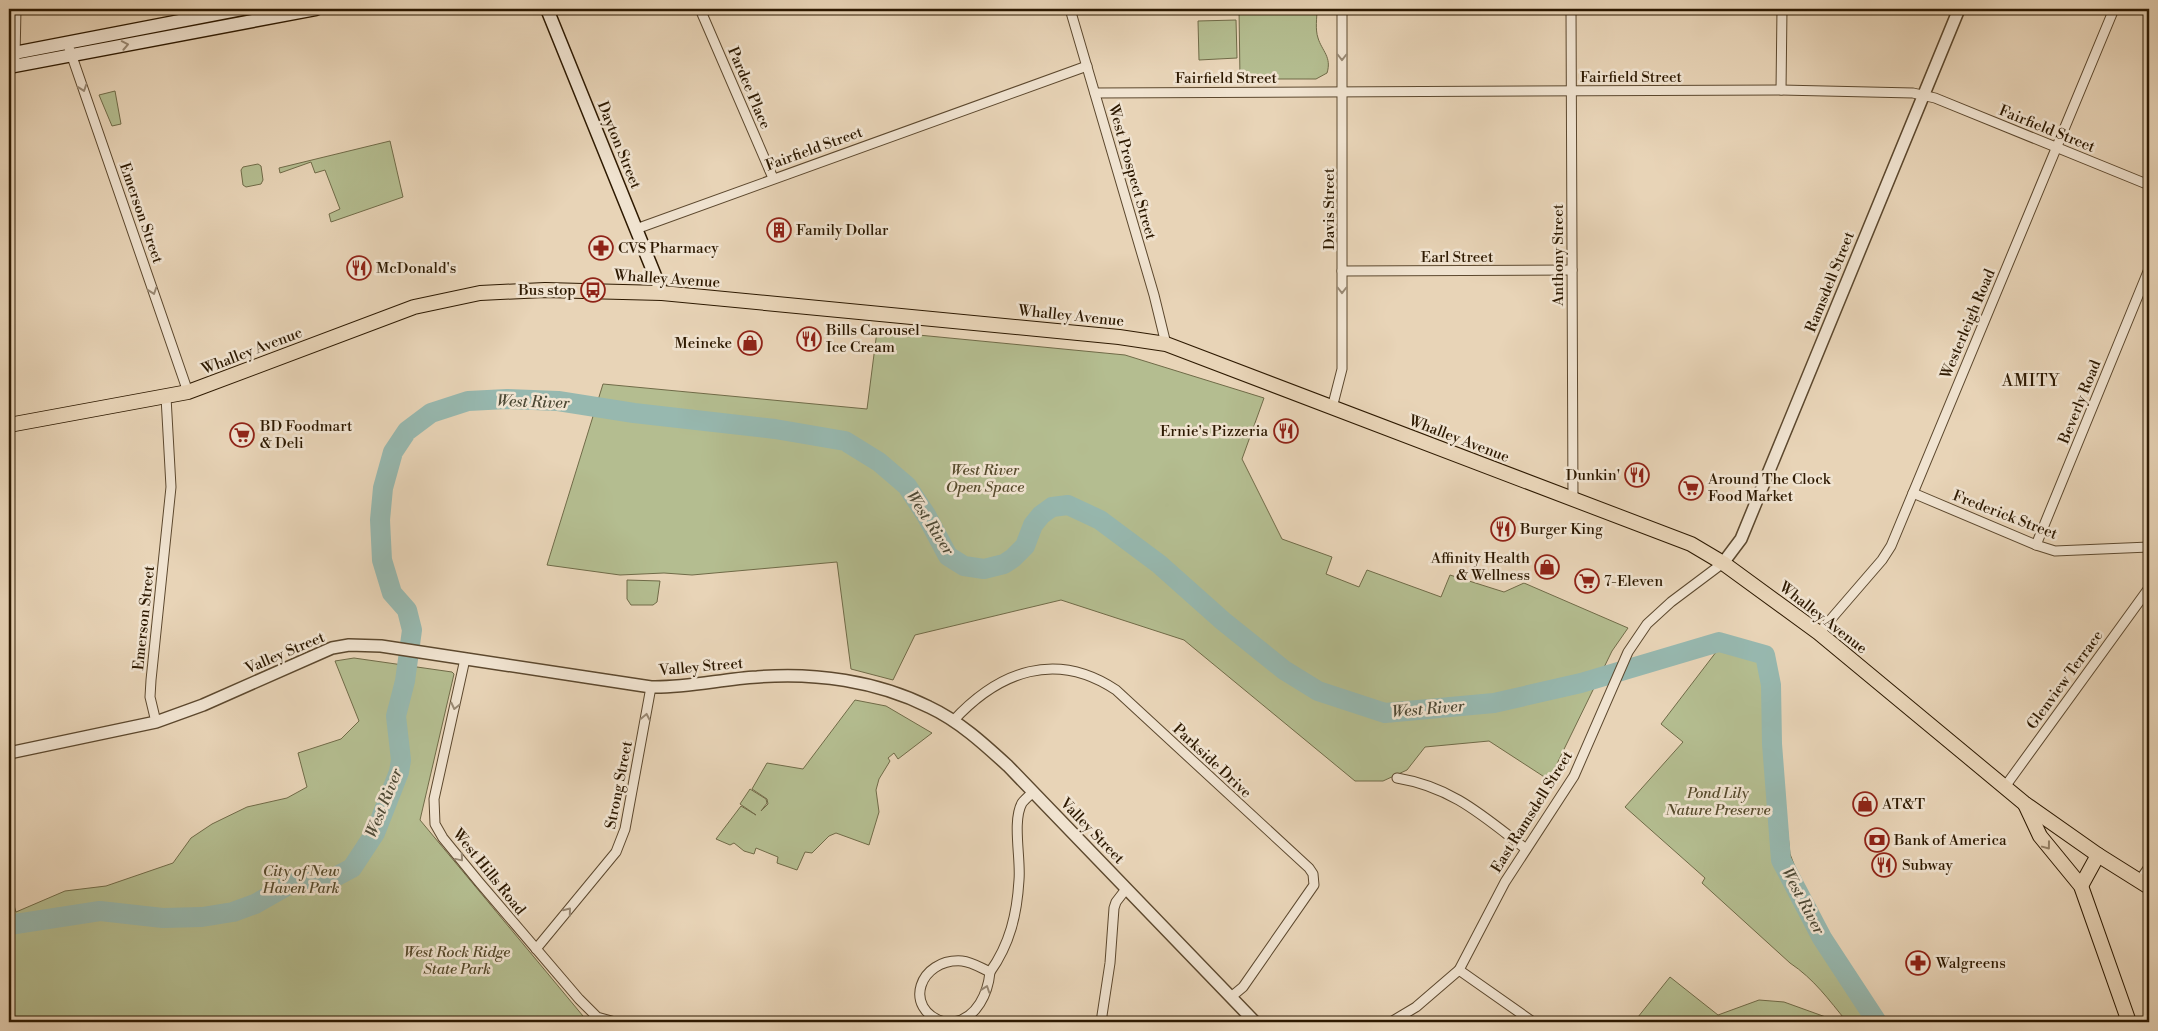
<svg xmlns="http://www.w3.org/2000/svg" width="2158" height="1031" font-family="'Libre Bodoni',serif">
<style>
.green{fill:#b4bd90;stroke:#706b48}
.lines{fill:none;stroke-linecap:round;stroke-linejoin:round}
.river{stroke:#97b8af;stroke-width:20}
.minor-casing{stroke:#5c482e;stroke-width:11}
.tertiary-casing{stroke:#5c482e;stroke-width:14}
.secondary-casing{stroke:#2d1901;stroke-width:15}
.primary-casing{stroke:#2d1901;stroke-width:16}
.minor{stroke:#f0e3d0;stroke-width:9}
.tertiary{stroke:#f0e3d0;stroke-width:11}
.secondary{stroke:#f0e3d0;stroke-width:12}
.primary{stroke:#e8d4b7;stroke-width:14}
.oneway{stroke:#988873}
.oneway2{stroke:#948065}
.labels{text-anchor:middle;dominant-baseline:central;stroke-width:5;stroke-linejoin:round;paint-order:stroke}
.street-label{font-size:15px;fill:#2d1901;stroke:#f0e3d0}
.poi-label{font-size:15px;fill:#2d1901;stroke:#f0e3d0;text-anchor:start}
.park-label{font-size:15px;font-style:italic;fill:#564a2c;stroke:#f0e3d0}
.neighbourhood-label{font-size:16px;letter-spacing:1px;fill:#2d1901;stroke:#f0e3d0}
.water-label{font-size:16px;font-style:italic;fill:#4d4935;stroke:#f0e3d0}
</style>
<rect width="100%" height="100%" fill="#e8d4b7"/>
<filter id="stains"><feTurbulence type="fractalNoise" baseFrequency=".004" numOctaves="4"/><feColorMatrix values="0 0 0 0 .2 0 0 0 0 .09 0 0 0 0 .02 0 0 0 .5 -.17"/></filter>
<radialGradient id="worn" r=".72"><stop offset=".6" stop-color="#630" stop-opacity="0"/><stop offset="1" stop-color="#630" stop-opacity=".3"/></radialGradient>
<g class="green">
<path d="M 1239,9 L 1317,9 C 1317,18 1315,29 1318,38 C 1322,51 1332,57 1327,73 L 1316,79 L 1240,79 Z"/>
<path d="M 1236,20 L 1237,58 L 1199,60 L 1198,21 Z"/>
<path d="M 115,91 L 121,124 L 112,126 L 99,95 Z"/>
<path d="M 390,141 L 403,197 L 331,222 L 329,214 L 340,209 L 325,170 L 315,173 L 311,162 L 280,173 L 279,168 Z"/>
<path d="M 258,164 L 261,166 L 263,180 L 261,184 L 246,187 L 243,185 L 241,170 L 243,167 Z"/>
<path d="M 877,331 L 1125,355 L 1264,398 L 1242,459 L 1282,539 L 1332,557 L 1326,574 L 1359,587 L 1367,570 L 1441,597 L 1450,575 L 1504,592 L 1524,583 L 1628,628 L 1612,651 L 1549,780 L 1489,741 L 1425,747 L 1407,770 L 1383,781 L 1355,781 L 1184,640 L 1061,600 L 915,635 L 893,680 L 851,669 L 837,562 L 692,575 L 664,573 L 620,575 L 547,565 L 603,384 L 867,409 Z"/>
<path d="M 627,580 L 660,581 L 657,602 L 653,605 L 631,605 L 627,599 Z"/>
<path d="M 1723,643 C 1753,651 1765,660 1773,691 L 1790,854 L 1816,921 L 1862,993 L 1884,1022 L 1847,1022 C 1829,1000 1814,979 1790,963 L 1702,883 L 1705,878 L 1625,807 L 1683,742 L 1661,724 Z"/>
<path d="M 354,658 L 452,672 L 454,674 L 420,820 L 588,1022 L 9,1022 L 9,889 L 16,912 L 65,891 L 106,886 L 173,863 L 191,838 L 212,824 L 247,807 L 287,798 L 307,787 L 298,753 L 341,739 L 359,721 L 335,661 Z"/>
<path d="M 855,700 L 886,706 L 932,733 L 898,759 L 894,753 L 888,758 L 890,761 L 879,779 L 876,790 L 879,812 L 869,845 L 836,833 L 829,836 L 812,853 L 805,852 L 797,870 L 777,863 L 778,857 L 756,848 L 754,854 L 744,851 L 734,843 L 730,845 L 716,839 L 741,806 L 756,815 L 740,804 L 750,789 L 766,799 L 767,803 L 761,811 L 768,804 L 767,799 L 752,789 L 767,763 L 803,769 Z"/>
<path d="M 1670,977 L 1718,1015 L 1759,1000 L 1784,1002 L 1834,1020 L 1836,1022 L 1634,1022 Z"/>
</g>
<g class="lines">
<path class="river" d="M 9,925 L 100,911 L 163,918 L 202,917 L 233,912 L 255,904 L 292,883 L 320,881 L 337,876 L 352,868 L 375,833 L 399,772 L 401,760 L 396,716 L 405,681 L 412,630 L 407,610 L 392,593 L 382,560 L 380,520 L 383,488 L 393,452 L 407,431 L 431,413 L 468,401 L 507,399 L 558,401 L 634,413 L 775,429 L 845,441 L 879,462 L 907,486 L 926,515 L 948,556 L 964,566 L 984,569 L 1004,564 L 1013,558 L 1025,546 L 1033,525 L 1041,515 L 1052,507 L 1068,505 L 1100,520 L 1159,564 L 1223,621 L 1284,670 L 1318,691 L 1385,713 L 1494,703 L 1581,683 L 1719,642 L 1765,655 L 1771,685 L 1772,744 L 1781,860 L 1822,938 L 1877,1022"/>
<g class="minor-casing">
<g id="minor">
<path d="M 700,9 L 773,178"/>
<path d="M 1070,9 L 1154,295 L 1166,344"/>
<path d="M 1571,9 L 1573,501"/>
<path d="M 67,42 L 188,392"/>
<path d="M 15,58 L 16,9"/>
<path d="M 1781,90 L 1782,9"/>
<path d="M 1095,93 L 1781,90 L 1913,93 L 1935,98 L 2149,185"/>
<path d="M 636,229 L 1087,66"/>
<path d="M 1342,271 L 1572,270"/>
<path d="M 1332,408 L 1342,369 L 1342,9"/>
<path d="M 1913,493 L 2036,545 L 2055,551 L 2149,547"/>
<path d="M 2036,545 L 2149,269"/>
<path d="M 1819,633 L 1882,560 L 1891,546 L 2114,9"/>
<path d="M 465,659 L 434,799 L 435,824 L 443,838 L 479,882 L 579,999 L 597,1017 L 615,1022"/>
<path d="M 953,721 C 999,671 1056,650 1116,690 L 1309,868 L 1313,874 L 1314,885 L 1243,987 L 1231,997"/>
<path d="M 156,722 L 150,697 L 151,680 L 171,487 L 166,397"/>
<path d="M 1397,778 C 1452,787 1483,816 1526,849"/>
<path d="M 2004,788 L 2149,588"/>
<path d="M 2140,880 L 2149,867"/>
<path d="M 536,949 L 616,852 L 625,829 L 651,687"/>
<path d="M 1459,970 L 1533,1022"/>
<path d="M 990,972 C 1010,944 1017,914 1019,880 C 1021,859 1012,821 1022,803 C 1025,799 1030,795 1033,792"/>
<path d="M 944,1022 C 902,1009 919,958 962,961 C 972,962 981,968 990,972 C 988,993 977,1018 954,1022"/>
<path d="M 1101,1022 L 1110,963 L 1114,908 L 1116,902 L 1126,889"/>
<path d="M 1391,1022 L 1416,1007 L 1459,970 L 1505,882 L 1574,776 L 1628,652 L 1647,624 L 1671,602 L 1723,563"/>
</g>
</g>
<g class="tertiary-casing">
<g id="tertiary">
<path d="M 1723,563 L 1741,539 L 1959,9"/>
<path d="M 9,753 L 156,722 L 203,705 L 332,648 L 349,645 L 381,646 L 651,687 C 687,688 722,679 757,677 C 814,672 877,681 929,707 C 959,721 984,744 1008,766 L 1255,1022"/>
</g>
</g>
<g class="secondary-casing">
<g id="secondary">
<path d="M 547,9 L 662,293"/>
<path d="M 9,54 L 242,9"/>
<path d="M 9,67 L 316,9"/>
</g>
</g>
<g class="primary-casing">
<g id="primary">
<path d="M 9,425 L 188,392 L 414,307 L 480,293 L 545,290 L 662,293 L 1119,337 L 1166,344 L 1691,544 L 1723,563 L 1819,633 L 2024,803 L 2098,855 L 2149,887"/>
<path d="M 2025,804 L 2040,836 L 2081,886 L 2129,1022"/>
<path d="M 2081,886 L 2098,855"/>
</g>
</g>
<use href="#minor" class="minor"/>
<use href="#tertiary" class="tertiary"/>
<use href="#secondary" class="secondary"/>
<use href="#primary" class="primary"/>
</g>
<defs><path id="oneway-chevron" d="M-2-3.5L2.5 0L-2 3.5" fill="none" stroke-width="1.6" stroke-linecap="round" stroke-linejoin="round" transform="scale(1.25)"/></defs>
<g class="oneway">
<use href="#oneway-chevron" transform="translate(125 45) rotate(-11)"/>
<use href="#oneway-chevron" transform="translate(1342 57) rotate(90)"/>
<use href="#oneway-chevron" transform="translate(83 88) rotate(71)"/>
<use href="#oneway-chevron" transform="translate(1342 290) rotate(90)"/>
<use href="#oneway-chevron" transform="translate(153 291) rotate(71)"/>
<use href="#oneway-chevron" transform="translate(455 706) rotate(103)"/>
<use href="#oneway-chevron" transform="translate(646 717) rotate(-79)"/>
<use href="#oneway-chevron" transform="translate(460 858) rotate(50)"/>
<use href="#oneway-chevron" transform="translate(568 911) rotate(-51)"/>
<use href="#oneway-chevron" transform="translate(986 989) rotate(-71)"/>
</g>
<use class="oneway2" href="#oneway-chevron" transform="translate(2047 846) rotate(53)"/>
<defs>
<g id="building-ring" transform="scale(1.25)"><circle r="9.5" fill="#f0e3d0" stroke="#8f2418" stroke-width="1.5"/><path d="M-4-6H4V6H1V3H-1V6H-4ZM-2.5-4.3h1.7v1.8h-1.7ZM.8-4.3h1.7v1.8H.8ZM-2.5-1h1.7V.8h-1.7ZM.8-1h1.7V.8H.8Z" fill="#8f2418"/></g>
<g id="pharmacy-ring" transform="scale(1.25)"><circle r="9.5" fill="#f0e3d0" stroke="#8f2418" stroke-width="1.5"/><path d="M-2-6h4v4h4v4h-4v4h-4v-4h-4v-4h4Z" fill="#8f2418"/></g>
<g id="restaurant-ring" transform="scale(1.25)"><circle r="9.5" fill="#f0e3d0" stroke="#8f2418" stroke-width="1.5"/><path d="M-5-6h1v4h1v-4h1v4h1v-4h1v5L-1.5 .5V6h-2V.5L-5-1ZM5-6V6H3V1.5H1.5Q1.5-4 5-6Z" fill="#8f2418"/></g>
<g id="bus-ring" transform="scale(1.25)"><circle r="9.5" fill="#f0e3d0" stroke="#8f2418" stroke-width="1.5"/><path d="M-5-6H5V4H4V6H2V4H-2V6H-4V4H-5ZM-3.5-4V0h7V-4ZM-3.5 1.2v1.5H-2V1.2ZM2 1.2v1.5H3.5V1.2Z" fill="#8f2418"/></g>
<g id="shop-ring" transform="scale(1.25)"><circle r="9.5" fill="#f0e3d0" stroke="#8f2418" stroke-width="1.5"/><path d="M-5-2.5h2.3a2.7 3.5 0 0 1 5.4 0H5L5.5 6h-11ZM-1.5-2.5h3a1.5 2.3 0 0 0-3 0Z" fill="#8f2418"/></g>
<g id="supermarket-ring" transform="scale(1.25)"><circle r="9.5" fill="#f0e3d0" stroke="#8f2418" stroke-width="1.5"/><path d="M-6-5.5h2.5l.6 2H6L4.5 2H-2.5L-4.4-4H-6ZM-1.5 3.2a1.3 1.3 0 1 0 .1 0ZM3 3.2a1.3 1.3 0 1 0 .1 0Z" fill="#8f2418"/></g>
<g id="bank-ring" transform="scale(1.25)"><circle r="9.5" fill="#f0e3d0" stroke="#8f2418" stroke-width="1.5"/><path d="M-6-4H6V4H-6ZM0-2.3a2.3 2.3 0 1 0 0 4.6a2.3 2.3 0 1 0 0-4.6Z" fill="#8f2418"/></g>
</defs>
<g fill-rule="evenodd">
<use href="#building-ring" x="779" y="230"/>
<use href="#pharmacy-ring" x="601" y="248"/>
<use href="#restaurant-ring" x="359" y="268"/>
<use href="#bus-ring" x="593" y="290"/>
<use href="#restaurant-ring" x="809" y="339"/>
<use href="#shop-ring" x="750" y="343"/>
<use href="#restaurant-ring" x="1286" y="431"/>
<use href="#supermarket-ring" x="242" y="435"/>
<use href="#restaurant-ring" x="1637" y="475"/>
<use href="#supermarket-ring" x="1691" y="488"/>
<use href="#restaurant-ring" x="1503" y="529"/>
<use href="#shop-ring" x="1547" y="567"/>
<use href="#supermarket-ring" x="1587" y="581"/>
<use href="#shop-ring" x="1865" y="804"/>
<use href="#bank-ring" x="1877" y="840"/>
<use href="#restaurant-ring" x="1884" y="865"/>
<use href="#pharmacy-ring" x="1918" y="963"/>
</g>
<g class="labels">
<g class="street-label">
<text x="1631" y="77">Fairfield Street</text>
<text x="1226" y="78">Fairfield Street</text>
<text transform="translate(749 88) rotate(67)">Pardee Place</text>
<text transform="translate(2047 129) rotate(22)">Fairfield Street</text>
<text transform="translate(619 145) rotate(68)">Dayton Street</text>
<text transform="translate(814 149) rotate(-20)">Fairfield Street</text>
<text transform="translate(1132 172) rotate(74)">West Prospect Street</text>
<text transform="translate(1329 209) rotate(-90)">Davis Street</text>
<text transform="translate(141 213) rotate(71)">Emerson Street</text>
<text transform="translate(1558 255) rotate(-90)">Anthony Street</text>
<text x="1457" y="257">Earl Street</text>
<text transform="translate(667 279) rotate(4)">Whalley Avenue</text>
<text transform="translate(1830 282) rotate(-68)">Ramsdell Street</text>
<text transform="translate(1071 316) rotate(6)">Whalley Avenue</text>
<text transform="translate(1968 324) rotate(-67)">Westerleigh Road</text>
<text transform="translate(252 351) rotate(-21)">Whalley Avenue</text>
<text transform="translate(2080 402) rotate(-68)">Beverly Road</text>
<text transform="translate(1459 439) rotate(21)">Whalley Avenue</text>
<text transform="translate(2005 515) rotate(21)">Frederick Street</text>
<text transform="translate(144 618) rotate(-84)">Emerson Street</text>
<text transform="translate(1823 618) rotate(38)">Whalley Avenue</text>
<text transform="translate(285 653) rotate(-23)">Valley Street</text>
<text transform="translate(701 667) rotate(-5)">Valley Street</text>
<text transform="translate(2065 680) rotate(-54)">Glenview Terrace</text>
<text transform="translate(1212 761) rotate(43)">Parkside Drive</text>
<text transform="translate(619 785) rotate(-79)">Strong Street</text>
<text transform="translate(1532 812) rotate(-58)">East Ramsdell Street</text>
<text transform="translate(1092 831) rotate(46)">Valley Street</text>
<text transform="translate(489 872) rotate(51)">West Hills Road</text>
</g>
<g class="poi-label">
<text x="796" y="230">Family Dollar</text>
<text x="618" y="248">CVS Pharmacy</text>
<text x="376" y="268">McDonald's</text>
<text x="576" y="290" text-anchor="end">Bus stop</text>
<text x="826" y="330">Bills Carousel<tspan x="826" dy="17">Ice Cream</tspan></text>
<text x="732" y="343" text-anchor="end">Meineke</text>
<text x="260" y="426">BD Foodmart<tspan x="260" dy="17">&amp; Deli</tspan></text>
<text x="1268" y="431" text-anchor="end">Ernie's Pizzeria</text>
<text x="1620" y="475" text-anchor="end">Dunkin'</text>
<text x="1708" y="479">Around The Clock<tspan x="1708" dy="17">Food Market</tspan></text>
<text x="1520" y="529">Burger King</text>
<text x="1530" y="558" text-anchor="end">Affinity Health<tspan x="1530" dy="17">&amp; Wellness</tspan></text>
<text x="1604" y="581">7-Eleven</text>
<text x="1882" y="804">AT&amp;T</text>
<text x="1894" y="840">Bank of America</text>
<text x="1902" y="865">Subway</text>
<text x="1936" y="963">Walgreens</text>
</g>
<g class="park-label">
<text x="985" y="470">West River<tspan x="985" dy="17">Open Space</tspan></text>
<text x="1718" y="793">Pond Lily<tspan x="1718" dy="17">Nature Preserve</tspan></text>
<text x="301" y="871">City of New<tspan x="301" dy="17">Haven Park</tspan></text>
<text x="457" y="952">West Rock Ridge<tspan x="457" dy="17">State Park</tspan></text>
</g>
<g class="neighbourhood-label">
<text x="2031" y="381">AMITY</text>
</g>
<g class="water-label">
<text transform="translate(533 402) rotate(2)">West River</text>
<text transform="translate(930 523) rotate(57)">West River</text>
<text transform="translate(1428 709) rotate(-5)">West River</text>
<text transform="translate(384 803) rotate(-68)">West River</text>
<text transform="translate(1803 901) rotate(62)">West River</text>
</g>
</g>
<rect width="2158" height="1031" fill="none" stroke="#e8d4b7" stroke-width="30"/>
<rect x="10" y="10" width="2138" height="1011" fill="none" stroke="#2d1901" stroke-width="2.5"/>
<rect x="15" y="15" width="2128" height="1001" fill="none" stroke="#2d1901"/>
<rect width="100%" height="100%" filter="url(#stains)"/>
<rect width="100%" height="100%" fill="url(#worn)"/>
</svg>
